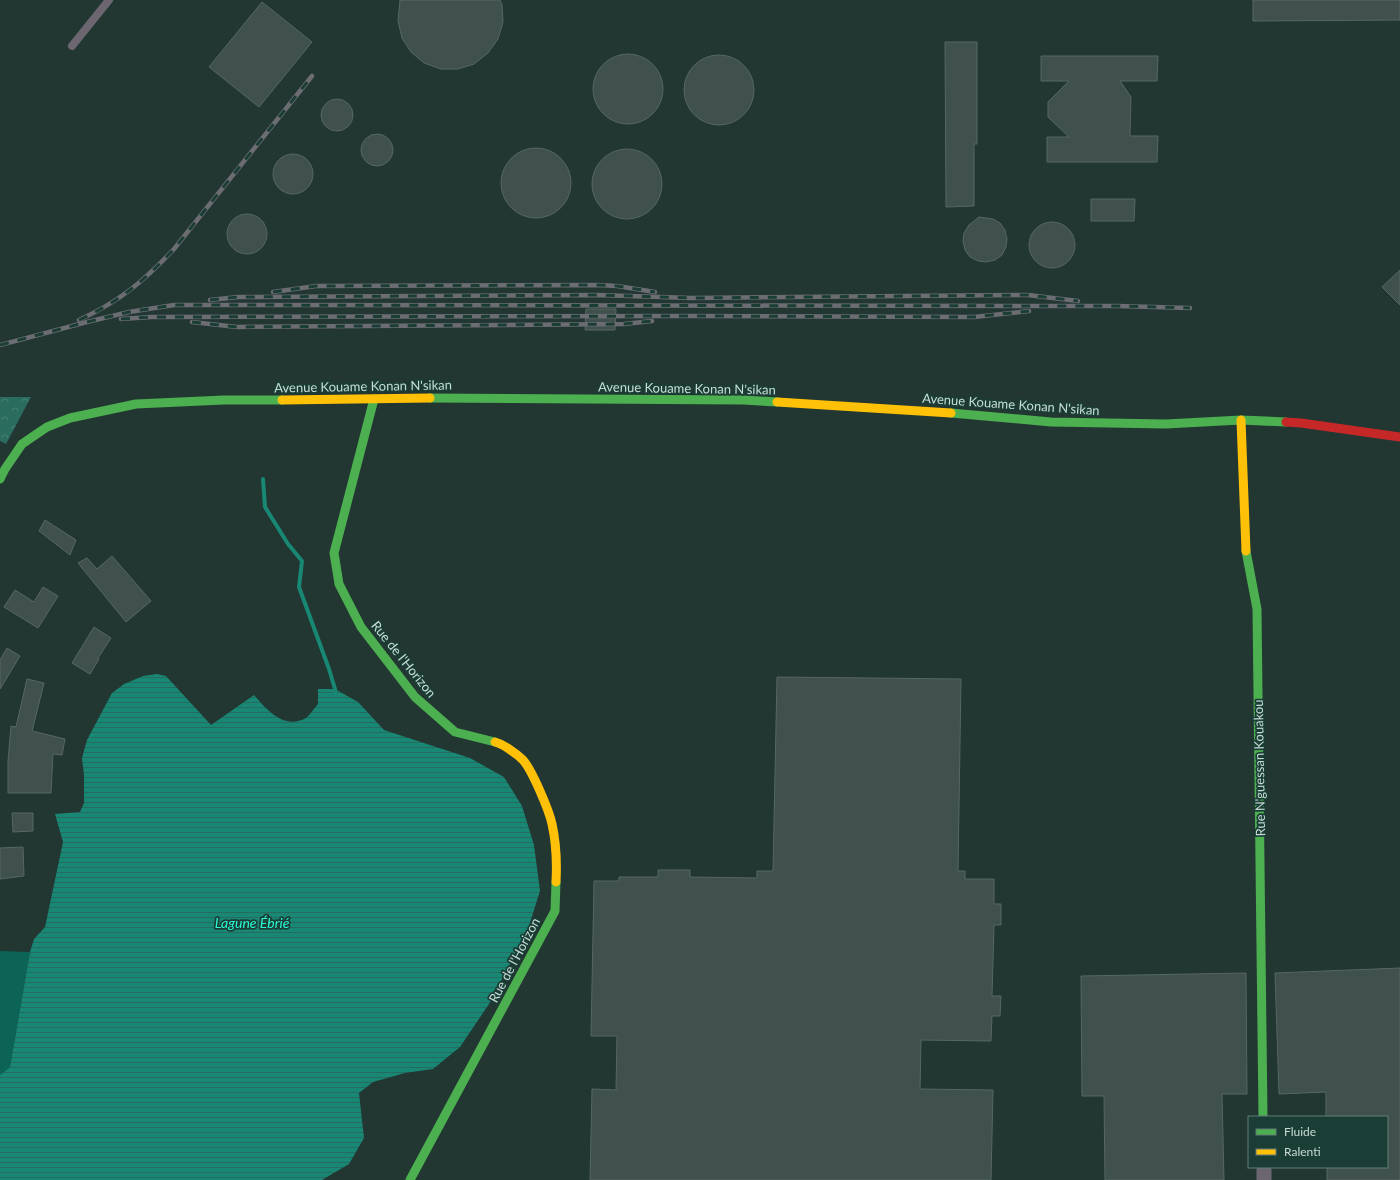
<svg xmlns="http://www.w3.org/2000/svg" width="1400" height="1180" font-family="Lato,sans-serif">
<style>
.green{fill:#0b6455}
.forest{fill:url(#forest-crowns)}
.water{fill:url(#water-rules)}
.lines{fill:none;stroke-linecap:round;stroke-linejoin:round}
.stream{stroke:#188773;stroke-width:4}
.building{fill:#40504c;stroke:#576864}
.lane{stroke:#6b666f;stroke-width:8}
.street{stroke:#6b666f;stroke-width:15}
.fast{stroke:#4caf50;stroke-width:9}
.slow{stroke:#ffc107;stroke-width:9}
.jam{stroke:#c62828;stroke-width:9}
.rail-casing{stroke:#6c6d72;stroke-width:4.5}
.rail{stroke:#1a3e36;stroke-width:3;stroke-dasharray:9;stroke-linecap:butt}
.labels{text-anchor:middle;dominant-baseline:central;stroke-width:3.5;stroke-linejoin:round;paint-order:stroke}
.street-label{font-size:13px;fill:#c8dcd6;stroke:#1a3e36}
.water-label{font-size:14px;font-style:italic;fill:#29fbd6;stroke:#1a3e36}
</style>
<defs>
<pattern id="forest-crowns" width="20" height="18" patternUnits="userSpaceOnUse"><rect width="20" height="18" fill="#2a6c5e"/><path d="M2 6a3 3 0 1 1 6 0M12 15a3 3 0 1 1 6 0" fill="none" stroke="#478074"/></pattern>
<pattern id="water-rules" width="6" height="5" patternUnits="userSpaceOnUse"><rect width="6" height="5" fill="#188773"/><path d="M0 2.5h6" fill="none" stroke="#266b5f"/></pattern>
</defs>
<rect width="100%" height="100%" fill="#223632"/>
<path class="green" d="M 0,951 L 30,952 L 10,1067 L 0,1075 Z"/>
<path class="forest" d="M 0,397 L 31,397 L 6,444 L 0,441 Z"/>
<path class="water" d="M 157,674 L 166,676 L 211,725 L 254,695 C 267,710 284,730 306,718 C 310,715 314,708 318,704 L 318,689 L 335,689 L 358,702 L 384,730 L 470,758 L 504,777 L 522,806 L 534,845 L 540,891 L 528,929 L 489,1004 L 460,1047 L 433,1069 L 405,1073 L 373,1082 L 359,1093 L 364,1138 L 349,1164 L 322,1180 L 0,1180 L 0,1075 L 10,1067 L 30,952 L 34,939 L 45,927 L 63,842 L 55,814 L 80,812 L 84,803 L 84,775 L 82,758 L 87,740 L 112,693 L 124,684 L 143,676 Z"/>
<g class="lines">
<path class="stream" d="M 263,479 L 265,507 L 288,544 L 302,561 L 299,587 L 329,669 L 335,689 L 335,694"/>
</g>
<g class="building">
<path d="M 400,0 L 500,0 L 502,5 L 503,22 L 498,39 L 488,53 L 474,64 L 458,69 L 441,69 L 424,63 L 411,52 L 402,38 L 398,21 Z"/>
<path d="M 1253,0 L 1400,0 L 1400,20 L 1253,21 Z"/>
<path d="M 262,2 L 312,42 L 259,107 L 209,67 Z"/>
<path d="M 945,42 L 977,42 L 977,144 L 974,144 L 974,206 L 946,207 Z"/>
<circle cx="628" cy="89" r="35"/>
<circle cx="719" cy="90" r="35"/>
<path d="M 1041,56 L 1158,56 L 1157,81 L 1120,81 L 1131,97 L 1130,136 L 1158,136 L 1157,162 L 1047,162 L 1047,137 L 1069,137 L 1048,117 L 1048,102 L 1069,81 L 1041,81 Z"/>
<circle cx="337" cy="115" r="16"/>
<circle cx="377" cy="150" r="16"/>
<circle cx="536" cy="183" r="35"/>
<circle cx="627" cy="184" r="35"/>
<circle cx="293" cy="174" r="20"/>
<path d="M 1091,199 L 1135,199 L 1134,221 L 1091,221 Z"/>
<circle cx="247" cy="234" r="20"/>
<path d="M 979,217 L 993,219 L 1000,223 L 1005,230 L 1007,239 L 1006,247 L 1002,255 L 995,260 L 986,262 L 978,261 L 970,257 L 965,250 L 963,241 L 964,233 L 969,225 Z"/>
<circle cx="1052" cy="245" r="23"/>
<path d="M 1400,270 L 1400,305 L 1382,287 Z"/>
<path d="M 586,309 L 616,309 L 615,330 L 585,330 Z"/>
<path d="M 45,520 L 76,540 L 70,555 L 39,531 Z"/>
<path d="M 112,556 L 151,601 L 126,622 L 78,563 L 87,558 L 97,569 Z"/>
<path d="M 43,587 L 58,596 L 38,628 L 4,607 L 15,590 L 34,602 Z"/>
<path d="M 94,627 L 111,638 L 98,658 L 99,659 L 90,674 L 72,663 Z"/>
<path d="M 7,648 L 20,656 L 0,689 L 0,660 Z"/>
<path d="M 777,677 L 961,679 L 958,871 L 965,871 L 965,879 L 994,879 L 994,904 L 1001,904 L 1001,925 L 994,925 L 992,996 L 1001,996 L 1000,1016 L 992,1016 L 991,1041 L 921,1040 L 920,1089 L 993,1090 L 991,1180 L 590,1180 L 592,1089 L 616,1090 L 617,1036 L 591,1036 L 594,881 L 619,881 L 619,877 L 658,877 L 658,870 L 690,870 L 690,877 L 757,878 L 757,871 L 773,871 Z"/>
<path d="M 27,679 L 44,683 L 32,731 L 65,739 L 62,755 L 53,754 L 51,793 L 8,793 L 8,761 L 11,726 L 16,727 Z"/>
<path d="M 12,813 L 33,813 L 33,831 L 13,832 Z"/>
<path d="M 23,847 L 24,876 L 0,879 L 0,848 Z"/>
<path d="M 1400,968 L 1400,1180 L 1327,1180 L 1327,1167 L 1387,1167 L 1387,1117 L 1326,1117 L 1326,1092 L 1279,1094 L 1275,973 Z"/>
<path d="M 1246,973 L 1247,1094 L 1222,1094 L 1224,1180 L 1105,1180 L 1104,1096 L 1082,1096 L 1081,976 Z"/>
</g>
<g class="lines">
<path class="lane" d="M 72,46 L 109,0"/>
<path class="street" d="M 1264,1167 L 1264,1180"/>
<g class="fast">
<path d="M 430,398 L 743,400 L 777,402"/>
<path d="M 374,399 L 334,553 L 339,584 L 361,627 L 415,697 L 455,732 L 495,742"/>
<path d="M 951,413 L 1051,422 L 1166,424 L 1241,420 L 1286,422"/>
<path d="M 0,479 L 5,469 L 22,444 L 47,427 L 70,418 L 136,404 L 224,400 L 282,400"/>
<path d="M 1246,551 L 1257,609 L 1263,1117"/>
<path d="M 410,1180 L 555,911 L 556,882"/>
</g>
<g class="slow">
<path d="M 282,400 L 430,398"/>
<path d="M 777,402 L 951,413"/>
<path d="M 1241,420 L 1246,551"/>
<path d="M 495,742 C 503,744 517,754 523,760 C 532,770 549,810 552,824 C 556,842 557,863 556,882"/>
</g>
<path class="jam" d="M 1286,422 L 1301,423 L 1400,437"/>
<g class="rail-casing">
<g id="rail">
<path d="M 273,292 L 316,286 L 599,285 L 617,286 L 655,292"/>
<path d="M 210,300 L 238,297 L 598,295 L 691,298 L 1028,295 L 1078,301"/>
<path d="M 121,319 L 151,317 L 693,316 L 974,317 L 1029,311"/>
<path d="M 79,320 C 120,301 143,282 174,249 L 312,76"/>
<path d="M 192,322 L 237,327 L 624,324 L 652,321"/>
<path d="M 0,345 L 87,322 L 129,312 L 174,305 L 1117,306 L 1190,308"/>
</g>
</g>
<use href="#rail" class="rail"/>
</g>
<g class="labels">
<g class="street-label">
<text transform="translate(363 386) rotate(-1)">Avenue Kouame Konan N'sikan</text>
<text transform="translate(687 388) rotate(1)">Avenue Kouame Konan N'sikan</text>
<text transform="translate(1011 404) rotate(4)">Avenue Kouame Konan N'sikan</text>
<text transform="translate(404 659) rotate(51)">Rue de l'Horizon</text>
<text transform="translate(1259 768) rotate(-91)">Rue N'guessan Kouakou</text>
<text transform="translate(514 960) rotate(-62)">Rue de l'Horizon</text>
</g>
<g class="water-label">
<text x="252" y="922">Lagune Ébrié</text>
</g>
</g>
<rect x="1248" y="1116" width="140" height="52" fill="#1a3e36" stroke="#607d76"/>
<rect x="1256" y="1129" width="20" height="6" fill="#4caf50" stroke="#607d76"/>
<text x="1284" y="1136" font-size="12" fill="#c8dcd6">Fluide</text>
<rect x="1256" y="1149" width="20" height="6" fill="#ffc107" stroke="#607d76"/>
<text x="1284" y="1156" font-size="12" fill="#c8dcd6">Ralenti</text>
</svg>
